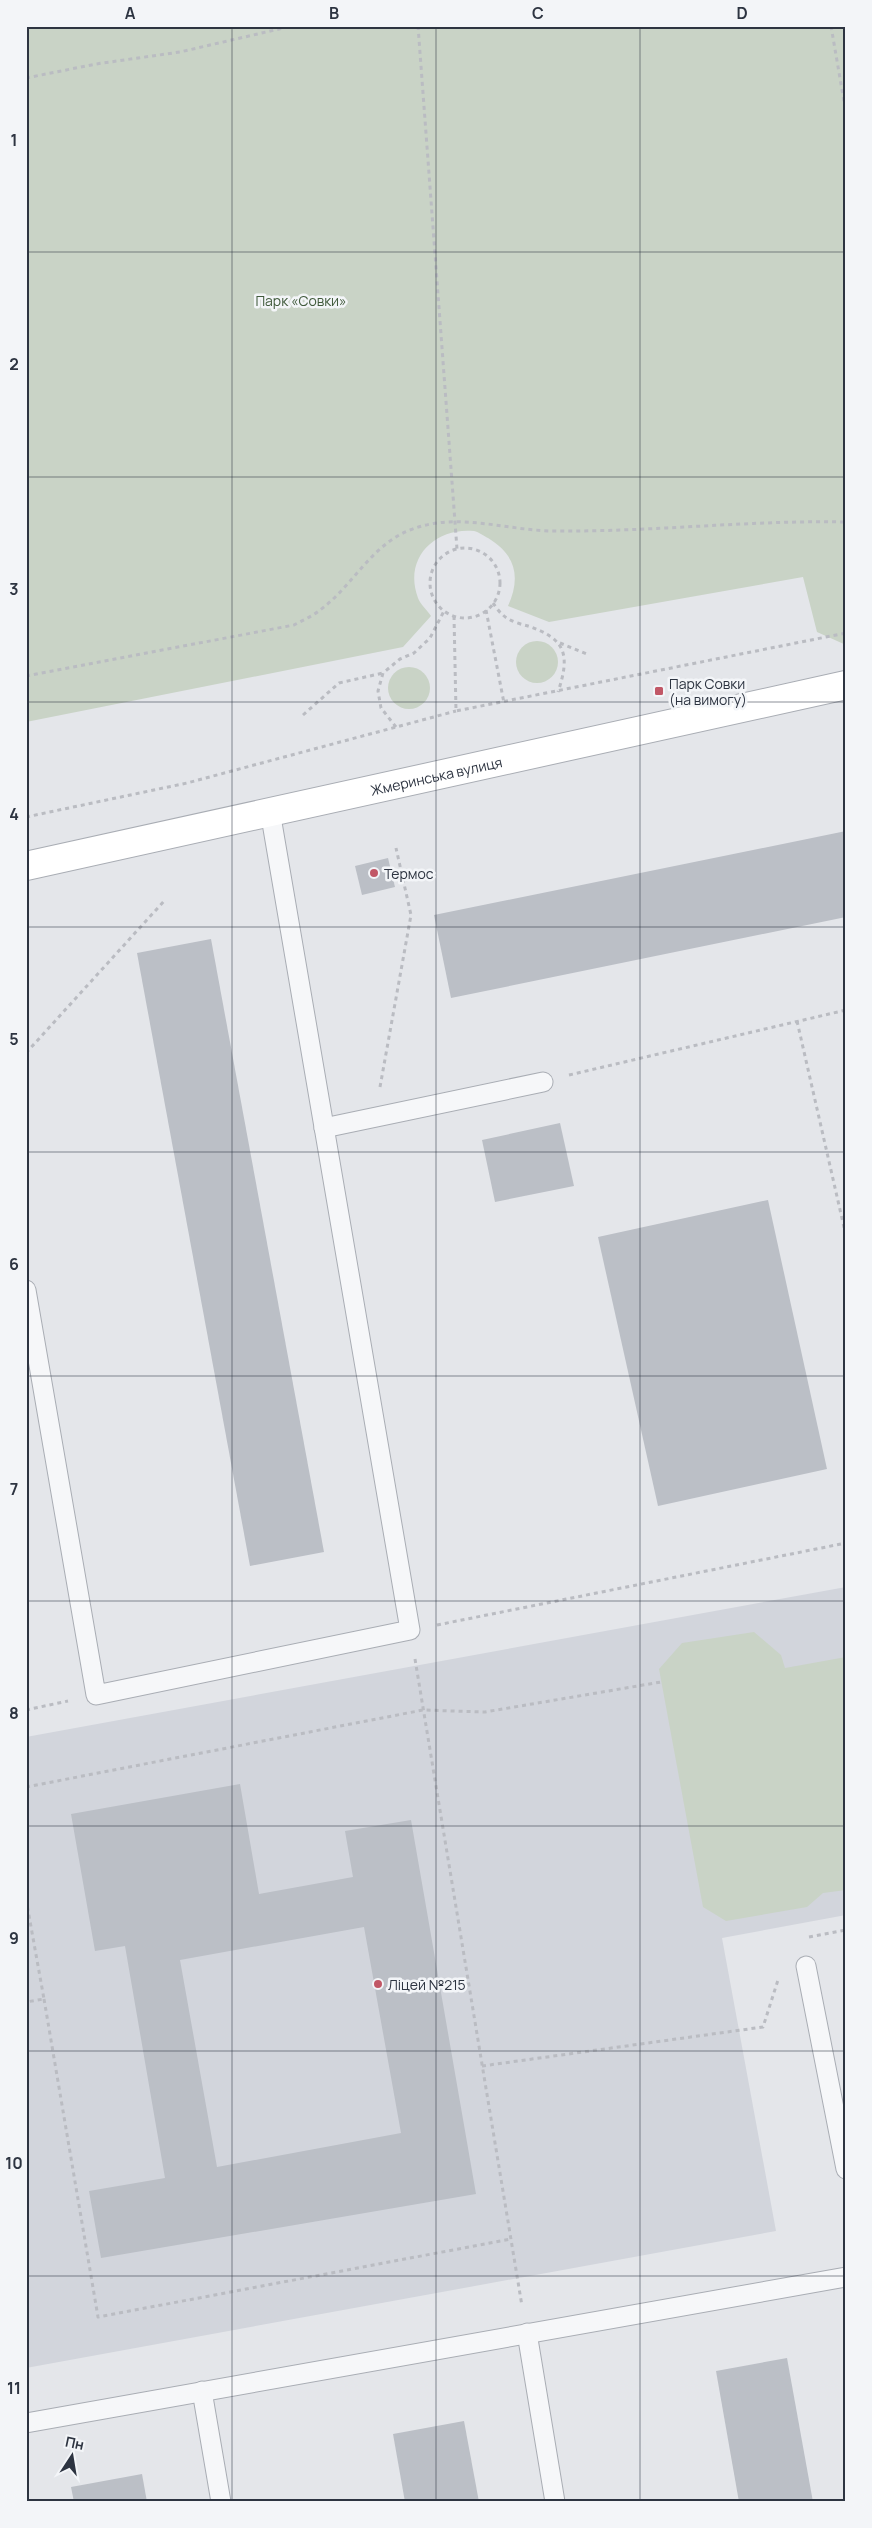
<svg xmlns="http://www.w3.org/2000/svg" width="872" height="2528" font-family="Manrope,sans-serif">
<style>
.built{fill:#d2d5dc}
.green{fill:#c9d3c6}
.building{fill:#bbbfc6;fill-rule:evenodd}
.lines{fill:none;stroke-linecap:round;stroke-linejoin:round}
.lane-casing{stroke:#a9adb4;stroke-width:21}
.secondary-casing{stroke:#a9adb4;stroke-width:30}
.path{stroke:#babcc2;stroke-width:3;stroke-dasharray:4 4;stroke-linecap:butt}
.lane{stroke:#f6f7f9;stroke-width:19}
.secondary{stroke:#fff;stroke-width:28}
.grid{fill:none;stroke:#2d3441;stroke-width:1;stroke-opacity:0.55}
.poi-dot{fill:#c15766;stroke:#f3f5f8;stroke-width:2}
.labels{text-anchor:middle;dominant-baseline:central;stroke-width:5;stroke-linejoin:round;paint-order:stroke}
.park-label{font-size:14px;fill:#415b3c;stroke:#f3f5f8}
.poi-label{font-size:14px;fill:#2d3441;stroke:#f3f5f8;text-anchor:start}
.street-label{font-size:14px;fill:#2d3441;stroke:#f3f5f8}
.neatline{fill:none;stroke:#2d3441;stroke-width:2}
.grid-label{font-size:16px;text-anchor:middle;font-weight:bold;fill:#2d3441}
</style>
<rect width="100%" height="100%" fill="#e4e6ea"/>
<path class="built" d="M 846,1587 L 846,1915 L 722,1938 L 776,2231 L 26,2368 L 26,1737 Z"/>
<g class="green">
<path d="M 26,26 L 846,26 L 846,645 L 817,632 L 803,577 L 549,622 L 508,606 C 521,577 516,555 488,538 C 484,536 479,532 474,531 C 435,527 403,558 418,598 C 420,604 427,610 431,616 L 403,647 L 26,722 Z"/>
<circle cx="537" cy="662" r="21"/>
<circle cx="409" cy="688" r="21"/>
<path d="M 754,1632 L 781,1655 L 785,1668 L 846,1657 L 846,1890 L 823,1893 L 807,1907 L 726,1921 L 703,1907 L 659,1669 L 682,1643 Z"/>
</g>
<g class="building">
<path d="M 846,831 L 846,917 L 451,998 L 434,915 Z"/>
<path d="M 388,858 L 395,887 L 362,895 L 355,866 Z"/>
<path d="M 211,939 L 324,1552 L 250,1566 L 137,953 Z"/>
<path d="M 560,1123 L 574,1186 L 495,1202 L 482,1140 Z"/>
<path d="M 768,1200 L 827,1469 L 658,1506 L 598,1237 Z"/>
<path d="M 240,1784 L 259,1894 L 353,1877 L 345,1831 L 411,1820 L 476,2194 L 101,2258 L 89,2191 L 165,2178 L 125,1946 L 95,1951 L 71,1814 ZM 364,1927 L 401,2133 L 217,2167 L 180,1960 Z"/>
<path d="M 787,2358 L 813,2502 L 739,2502 L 716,2371 Z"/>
<path d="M 464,2421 L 479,2502 L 405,2502 L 393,2434 Z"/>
<path d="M 142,2474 L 147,2502 L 74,2502 L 71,2487 Z"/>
</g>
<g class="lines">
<g class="lane-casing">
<g id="lane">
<path d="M 324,1128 L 543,1082"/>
<path d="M 26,1290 L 96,1695 L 410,1630 L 270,811"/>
<path d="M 806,1966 L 846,2169"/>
<path d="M 527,2333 L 555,2502"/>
<path d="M 202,2391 L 221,2502"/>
<path d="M 26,2423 L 846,2277"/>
</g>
</g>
<g class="secondary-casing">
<g id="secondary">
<path id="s1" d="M 26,866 L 846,685"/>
</g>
</g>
<g class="path">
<path d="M 418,26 L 457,549"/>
<path d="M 831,26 L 846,113"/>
<path d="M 26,78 L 96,64 L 180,52 L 292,26"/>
<circle cx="465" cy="583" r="35"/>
<path d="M 493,603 C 496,607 499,612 503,615 C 509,621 520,624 528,626 C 567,639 570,656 558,692"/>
<path d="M 486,610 L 504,703"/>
<path d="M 454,616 L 456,711 L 846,633"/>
<path d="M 560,643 L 587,654"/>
<path d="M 26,676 L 294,625 C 303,620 313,616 320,610 C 353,586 371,545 410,530 C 457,511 507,531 555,531 C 652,532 749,520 846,522"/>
<path d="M 303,715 L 339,683 L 383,673"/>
<path d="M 396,727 L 381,708 L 378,691 L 383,673 L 400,659 L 414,653 L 430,638 L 444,611"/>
<path d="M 26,817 L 187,783 L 456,711"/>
<path d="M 797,1021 L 846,1236"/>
<path d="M 26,1053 L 165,900"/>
<path d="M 569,1075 L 846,1010"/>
<path d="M 380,1087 L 411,915 L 396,848"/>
<path d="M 437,1625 L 846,1543"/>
<path d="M 415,1659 L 522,2306"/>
<path d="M 26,1710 L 68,1701"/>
<path d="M 26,1787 L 423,1710 L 485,1712 L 661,1682"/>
<path d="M 26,1899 L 44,1999 L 26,2002"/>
<path d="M 809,1937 L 846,1930"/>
<path d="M 44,1999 L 98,2317 L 511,2239"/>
<path d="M 482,2066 L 763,2027 L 778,1980"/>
</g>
<use href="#lane" class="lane"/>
<use href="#secondary" class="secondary"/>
</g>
<path class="grid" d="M 232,26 L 232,2502M 436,26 L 436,2502M 640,26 L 640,2502M 26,252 L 846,252M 26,477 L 846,477M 26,702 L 846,702M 26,927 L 846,927M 26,1152 L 846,1152M 26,1376 L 846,1376M 26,1601 L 846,1601M 26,1826 L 846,1826M 26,2051 L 846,2051M 26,2276 L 846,2276"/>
<g class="poi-dot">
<rect x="654" y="686" width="10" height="10" rx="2.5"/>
<circle cx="374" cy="873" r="5"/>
<circle cx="378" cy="1984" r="5"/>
</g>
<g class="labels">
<g class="park-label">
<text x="301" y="300">Парк «Совки»</text>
</g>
<g class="poi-label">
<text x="669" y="683">Парк Совки<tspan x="669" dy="16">(на вимогу)</tspan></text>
<text x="384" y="873">Термос</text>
<text x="388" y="1984">Ліцей №215</text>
</g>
<g class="street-label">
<text stroke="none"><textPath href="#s1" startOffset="420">Жмеринська вулиця</textPath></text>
</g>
</g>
<rect width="872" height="2528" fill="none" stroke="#f3f5f8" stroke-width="55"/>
<g transform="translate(72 2456) rotate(12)" stroke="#f3f5f8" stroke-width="4" paint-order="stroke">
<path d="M0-4L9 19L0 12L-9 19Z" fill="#2d3441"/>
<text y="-8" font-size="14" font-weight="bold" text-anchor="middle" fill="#2d3441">Пн</text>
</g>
<rect x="28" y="28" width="816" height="2472" class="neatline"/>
<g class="grid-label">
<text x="130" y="19">A</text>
<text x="334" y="19">B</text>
<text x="538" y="19">C</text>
<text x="742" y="19">D</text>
<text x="14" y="146">1</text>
<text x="14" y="370">2</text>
<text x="14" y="595">3</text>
<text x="14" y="820">4</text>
<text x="14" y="1045">5</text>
<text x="14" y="1270">6</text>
<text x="14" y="1495">7</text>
<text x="14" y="1719">8</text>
<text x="14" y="1944">9</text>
<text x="14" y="2169">10</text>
<text x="14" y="2394">11</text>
</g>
</svg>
